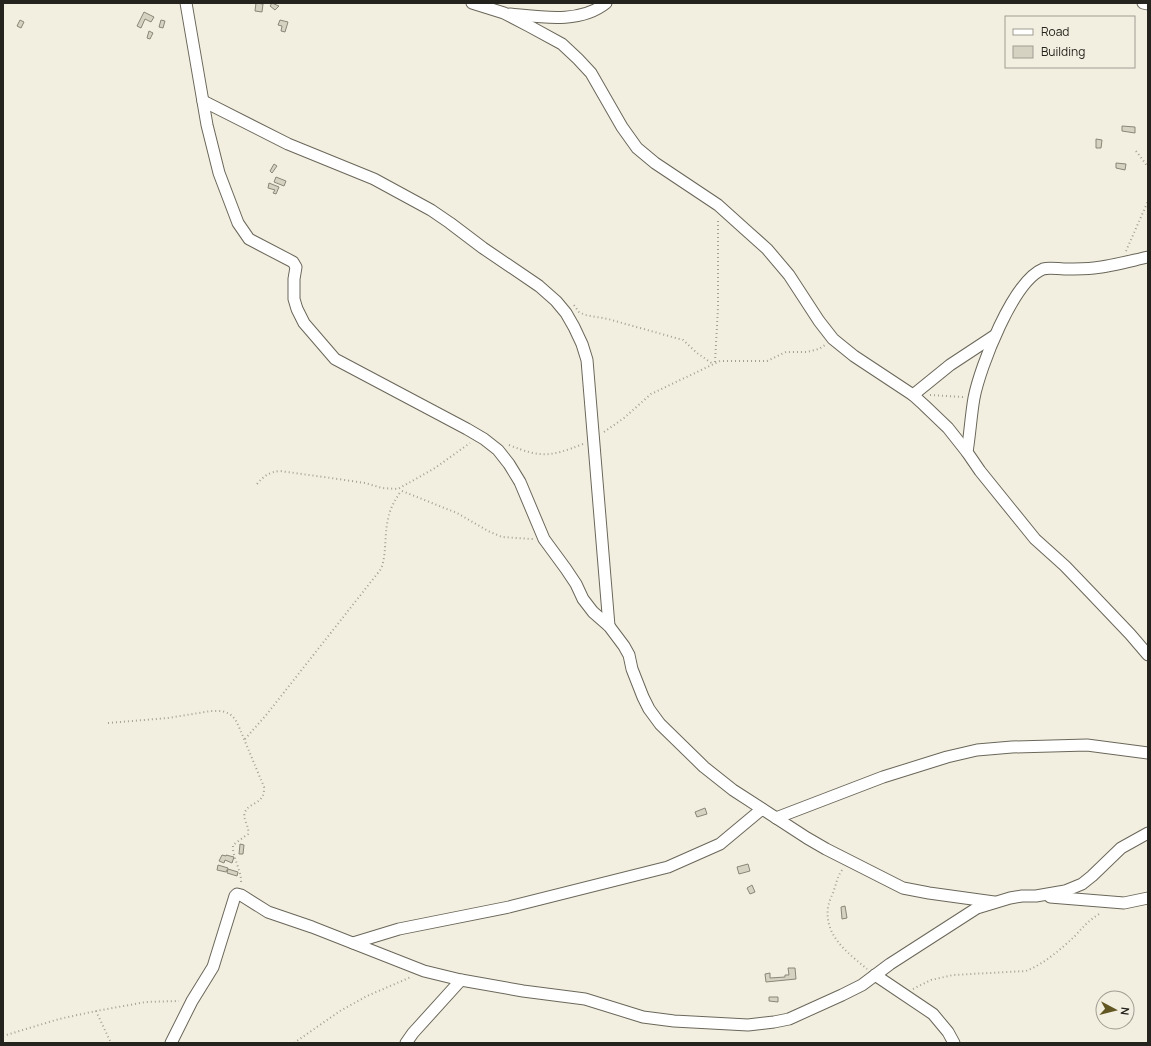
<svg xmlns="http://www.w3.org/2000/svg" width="1151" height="1046" font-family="Manrope,sans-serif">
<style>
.building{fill:#d5d2c2;stroke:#898678}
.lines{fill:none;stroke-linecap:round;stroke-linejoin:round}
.minor-casing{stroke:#6a675a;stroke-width:13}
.path{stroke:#a3a094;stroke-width:2;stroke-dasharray:1 3;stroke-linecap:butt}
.minor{stroke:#fff;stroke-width:11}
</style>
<rect width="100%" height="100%" fill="#f3efe0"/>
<g class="building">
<path d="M 256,3 L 263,4 L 262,12 L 255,11 Z"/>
<path d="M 272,3 L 279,6 L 275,10 L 270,6 Z"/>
<path d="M 144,12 L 154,17 L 151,22 L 145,19 L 141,28 L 137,26 Z"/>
<path d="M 20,20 L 24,22 L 21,28 L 17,26 Z"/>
<path d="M 161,20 L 165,21 L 163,28 L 159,27 Z"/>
<path d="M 280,20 L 288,22 L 285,32 L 281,31 L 282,26 L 278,25 Z"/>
<path d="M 149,31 L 153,33 L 150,39 L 147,38 Z"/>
<path d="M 1122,126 L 1135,127 L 1135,133 L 1122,131 Z"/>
<path d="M 1096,139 L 1102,140 L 1101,148 L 1096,148 Z"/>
<path d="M 1116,163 L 1126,164 L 1125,170 L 1116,168 Z"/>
<path d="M 274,164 L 277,166 L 272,173 L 270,171 Z"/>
<path d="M 276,177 L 286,181 L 284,186 L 274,182 Z"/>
<path d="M 269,183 L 279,187 L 276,194 L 273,193 L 275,190 L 268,188 Z"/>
<path d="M 705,808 L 707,814 L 697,817 L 695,812 Z"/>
<path d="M 240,844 L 244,845 L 243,854 L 239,854 Z"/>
<path d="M 222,855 L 226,856 L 226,855 L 234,857 L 232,863 L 225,860 L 224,863 L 219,861 Z"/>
<path d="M 748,864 L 750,871 L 739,874 L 737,867 Z"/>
<path d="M 218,865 L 228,868 L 226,872 L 217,870 Z"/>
<path d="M 228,869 L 238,872 L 237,876 L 227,873 Z"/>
<path d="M 752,885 L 755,892 L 750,894 L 747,888 Z"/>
<path d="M 845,906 L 847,918 L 842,919 L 841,907 Z"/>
<path d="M 788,968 L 795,968 L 796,979 L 766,982 L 765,974 L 770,973 L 770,978 L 785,977 L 785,975 L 789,975 Z"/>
<path d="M 769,997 L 778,997 L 778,1002 L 769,1001 Z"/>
</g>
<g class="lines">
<g class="minor-casing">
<g id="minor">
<path d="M 186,3 L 207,125 L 219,173 L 238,223 L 249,239 L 293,262 L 296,267 L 294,279 L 294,299 L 297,309 L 304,323 L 335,359 L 467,429 L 484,439 L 498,450 L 509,464 L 520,482 L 544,539 L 566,569 L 576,584 L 583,599 L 593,612 L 609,626 L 624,646 L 629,655 L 632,669 L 643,697 L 649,709 L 660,724 L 704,767 L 733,790 L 807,838 L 826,849 L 903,888 L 929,893 L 994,902"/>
<path d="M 472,3 L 504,13 L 529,26 L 562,44 L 578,59 L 591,73 L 622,127 L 637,148 L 655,163 L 718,205 L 748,232 L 767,249 L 789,275 L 819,321 L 833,339 L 854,356 L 913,395 L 924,405 L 948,428 L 967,452 L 980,471 L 1035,539 L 1065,566 L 1090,592 L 1130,634 L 1148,655"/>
<path d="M 1143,3 L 1148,4"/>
<path d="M 510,14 C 541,17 580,24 606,3"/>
<path d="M 203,101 L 288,144 L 374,179 L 431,210 L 450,223 L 483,248 L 539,286 L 556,301 L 566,313 L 574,327 L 582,344 L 587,360 L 609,626"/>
<path d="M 913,395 L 950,365 L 994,336"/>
<path d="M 967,452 C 970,434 971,415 974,398 C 980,367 1013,281 1043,269 C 1049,267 1058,269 1064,269 C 1074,269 1085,269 1094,268 C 1112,266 1130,261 1148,257"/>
<path d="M 776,818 L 883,777 L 947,757 L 977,750 L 1012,747 L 1087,745 L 1148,753"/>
<path d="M 1050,897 L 1124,903 L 1148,898"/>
<path d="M 353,943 L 399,929 L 509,907 L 668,867 L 720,844 L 762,809"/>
<path d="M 875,975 L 933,1014 L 948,1032 L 954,1043"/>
<path d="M 171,1043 L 192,1001 L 213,967 L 235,896 L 237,894 L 241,895 L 268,912 L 312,927 L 424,971 L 461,980 L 523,991 L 585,999 L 643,1017 L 674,1021 L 748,1025 L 774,1022 L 789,1019 L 842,995 L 862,985 L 890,964 L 977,908 L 1010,898 L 1022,896 L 1036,896 L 1065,891 L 1082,884 L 1092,876 L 1121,848 L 1148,833"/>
<path d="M 406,1043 L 413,1033 L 461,980"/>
</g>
</g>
<g class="path">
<path d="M 1136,151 L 1148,167"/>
<path d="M 1126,251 L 1148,201"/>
<path d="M 574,305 L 579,312 L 585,315 L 608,319 L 683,340 L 697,353 L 713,364"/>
<path d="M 715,362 L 718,308 L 718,219"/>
<path d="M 930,395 L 963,397"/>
<path d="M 604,432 L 624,418 L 651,394 L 720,361 L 767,361 L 786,352 L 807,352 L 819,349 L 825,345"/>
<path d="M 509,445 C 541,458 550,457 583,444"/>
<path d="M 257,484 C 264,476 269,472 280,471 L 331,478 L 365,483 L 382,488 L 398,489 L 435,468 L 470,443"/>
<path d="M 402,491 L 457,513 L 488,531 L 502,537 L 533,539"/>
<path d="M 108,723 L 168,718 L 211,711 L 222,711 L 230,714 L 235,719 L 239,727 L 264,787 C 265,805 250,801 245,812 C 242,819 250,827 248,834 L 233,845 C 232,858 242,870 241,884"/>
<path d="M 245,739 L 267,714 L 381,569 C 387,553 384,536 388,519 C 390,508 395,500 401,491"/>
<path d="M 842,870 C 837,877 836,885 833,893 C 831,897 829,902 828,907 C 824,936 848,953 867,969"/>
<path d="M 913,989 L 931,980 L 953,975 L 1026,971 C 1044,964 1061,949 1075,936 C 1083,927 1090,919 1101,913"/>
<path d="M 96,1011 L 111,1043"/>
<path d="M 3,1036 L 59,1019 L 96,1011 L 146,1002 L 179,1001"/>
<path d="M 294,1043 L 340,1011 L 367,996 L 411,977"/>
</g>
<use href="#minor" class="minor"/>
</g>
<rect width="1151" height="1046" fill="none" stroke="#24231d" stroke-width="8"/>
<rect x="1005" y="16" width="130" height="52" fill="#f3efe0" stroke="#a09d92"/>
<rect x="1013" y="29" width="20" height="6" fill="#ffffff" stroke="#a09d92"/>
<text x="1041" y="36" font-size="12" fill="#24231d">Road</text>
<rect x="1013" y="46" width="20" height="12" fill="#d5d2c2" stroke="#a09d92"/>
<text x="1041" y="56" font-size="12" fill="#24231d">Building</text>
<g transform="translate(1115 1010) rotate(97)"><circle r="19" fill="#f3efe0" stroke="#a09d92"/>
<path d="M0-3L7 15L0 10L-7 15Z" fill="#625623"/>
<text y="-6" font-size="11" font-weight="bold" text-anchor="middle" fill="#24231d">N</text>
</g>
</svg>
